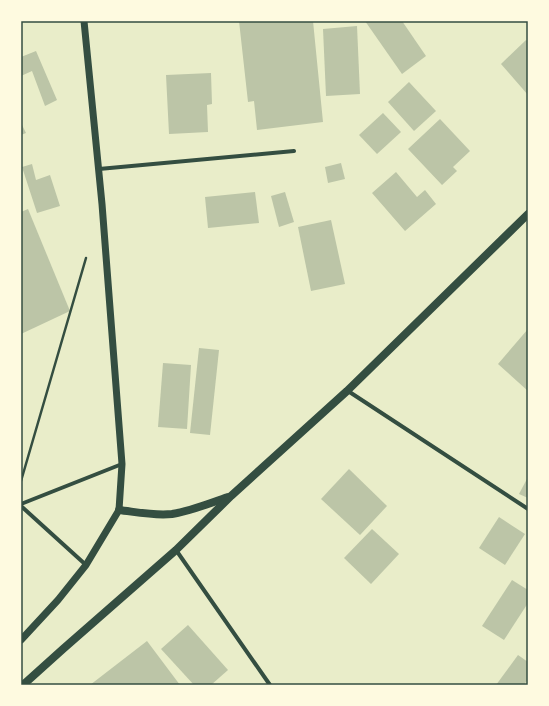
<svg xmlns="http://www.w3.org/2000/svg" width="549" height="706" font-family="Literata,serif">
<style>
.building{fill:#bcc5a7}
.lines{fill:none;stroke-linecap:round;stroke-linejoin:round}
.path{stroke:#344e41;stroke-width:2.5}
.minor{stroke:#344e41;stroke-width:4}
.tertiary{stroke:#344e41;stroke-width:7}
.secondary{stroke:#344e41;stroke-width:8}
.neatline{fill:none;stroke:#344e41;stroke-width:1.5}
</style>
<rect width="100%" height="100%" fill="#e9edc9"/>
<g class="building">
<path d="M 239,21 L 313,21 L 323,122 L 257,130 L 254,101 L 248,102 Z"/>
<path d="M 365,21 L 402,21 L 426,56 L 402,74 Z"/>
<path d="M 357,26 L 360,94 L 326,96 L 323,29 Z"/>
<path d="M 526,40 L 528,42 L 528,95 L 501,64 Z"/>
<path d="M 36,51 L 57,100 L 45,106 L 32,71 L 21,76 L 21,57 Z"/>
<path d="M 211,73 L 212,104 L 207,105 L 208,132 L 169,134 L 166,75 Z"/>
<path d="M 409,82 L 436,111 L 414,131 L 388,102 Z"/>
<path d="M 383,113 L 401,132 L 377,154 L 359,135 Z"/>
<path d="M 440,119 L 470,151 L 453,167 L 457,171 L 442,185 L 408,149 Z"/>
<path d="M 21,123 L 26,133 L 21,135 Z"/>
<path d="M 341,163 L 345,179 L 328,183 L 325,167 Z"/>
<path d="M 32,164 L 36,180 L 50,175 L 60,206 L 37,213 L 22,167 Z"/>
<path d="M 396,172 L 417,197 L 425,190 L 436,204 L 405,231 L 372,193 Z"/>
<path d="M 255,192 L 259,223 L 208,228 L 205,197 Z"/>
<path d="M 285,192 L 294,222 L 279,227 L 271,196 Z"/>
<path d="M 28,209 L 70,311 L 21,334 L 21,212 Z"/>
<path d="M 331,220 L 345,284 L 311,291 L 298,227 Z"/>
<path d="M 528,329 L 528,391 L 498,364 Z"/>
<path d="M 199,348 L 219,350 L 210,435 L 190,433 Z"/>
<path d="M 163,363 L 191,365 L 187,429 L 158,427 Z"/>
<path d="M 349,469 L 387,506 L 360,535 L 321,499 Z"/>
<path d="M 528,477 L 528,498 L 519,494 Z"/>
<path d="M 499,517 L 525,534 L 505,565 L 479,548 Z"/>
<path d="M 372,529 L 399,554 L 371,584 L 344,558 Z"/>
<path d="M 512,580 L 528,590 L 528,603 L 504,640 L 482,626 Z"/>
<path d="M 188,625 L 228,670 L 211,685 L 194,685 L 161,649 Z"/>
<path d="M 147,641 L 180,685 L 90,685 Z"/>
<path d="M 518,655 L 528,662 L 528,679 L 524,685 L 496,685 Z"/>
</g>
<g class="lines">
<path class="path" d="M 21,481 L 86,258"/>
<g class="minor">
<path d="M 99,169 L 294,151"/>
<path d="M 348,391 L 528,509"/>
<path d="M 21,504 L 122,464"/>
<path d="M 21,506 L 86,565"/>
<path d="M 176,550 L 270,685"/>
</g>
<path class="tertiary" d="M 21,640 L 58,600 L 86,565 L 119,510 L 122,464 L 102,204 L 84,21"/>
<g class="secondary">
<path d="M 119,510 C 136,512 154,516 172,514 C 191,511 210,503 228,497"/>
<path d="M 23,685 L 63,649 L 176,550 L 231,496 L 347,391 L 528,214"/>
</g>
</g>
<rect width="549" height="706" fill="none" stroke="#fefae0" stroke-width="44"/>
<rect x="22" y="22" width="505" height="662" class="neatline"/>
</svg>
